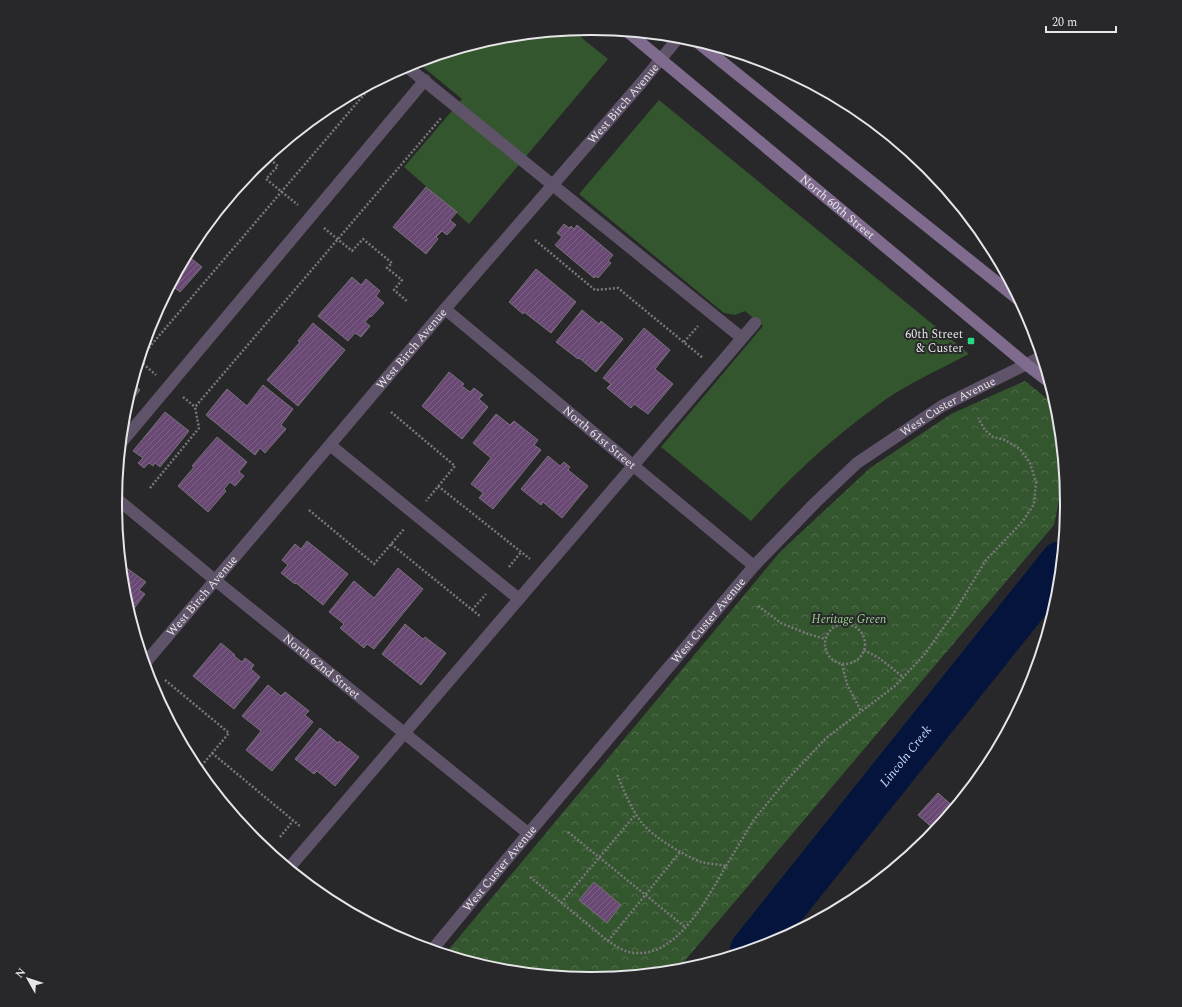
<svg xmlns="http://www.w3.org/2000/svg" width="1182" height="1007" font-family="Spectral,serif">
<style>
.grass{fill:#34562e}
.forest{fill:url(#forest-crowns)}
.garden{fill:url(#garden-dots)}
.lines{fill:none;stroke-linecap:round;stroke-linejoin:round}
.river{stroke:#04143d;stroke-width:42}
.building{fill:url(#building-hatch);stroke:#757376}
.path{stroke:#787779;stroke-width:2.5;stroke-dasharray:2 2;stroke-linecap:butt}
.service{stroke:#5f5369;stroke-width:12}
.minor{stroke:#5f5369;stroke-width:12}
.secondary{stroke:#7e6b8d;stroke-width:12}
.poi-dot{fill:#2ad884;stroke:#28272a;stroke-width:1.5}
.labels{text-anchor:middle;dominant-baseline:central;stroke-width:4;stroke-linejoin:round;paint-order:stroke}
.street-label{font-size:12px;fill:#e6e5e7;stroke:#28272a}
.poi-label{font-size:12px;fill:#e6e5e7;stroke:#28272a;text-anchor:end}
.park-label{font-size:12px;font-style:italic;fill:#97d28d;stroke:#28272a}
.water-label{font-size:13px;font-style:italic;fill:#ccdbf9;stroke:#28272a}
.rim{fill:none;stroke:#e6e5e7;stroke-width:2}
</style>
<defs>
<pattern id="forest-crowns" width="20" height="18" patternUnits="userSpaceOnUse"><rect width="20" height="18" fill="#34562e"/><path d="M2 6a3 3 0 1 1 6 0M12 15a3 3 0 1 1 6 0" fill="none" stroke="#516e4c"/></pattern>
<pattern id="garden-dots" width="8" height="8" patternUnits="userSpaceOnUse"><rect width="8" height="8" fill="#34562e"/><path d="M2 2h.1M6 6h.1" fill="none" stroke="#516e4c" stroke-width="1.8" stroke-linecap="round"/></pattern>
<pattern id="building-hatch" width="6" height="6" patternUnits="userSpaceOnUse"><rect width="6" height="6" fill="#6a4874"/><path d="M-1 1l2-2M0 6l6-6M5 7l2-2" fill="none" stroke="#7f6288"/></pattern>
</defs>
<rect width="100%" height="100%" fill="#28272a"/>
<g class="grass">
<path d="M 572,30 L 608,59 L 469,224 L 404,167 L 462,99 L 417,62 L 498,37 Z"/>
<path d="M 659,100 L 969,354 C 944,367 918,379 894,394 C 881,402 869,412 857,421 C 817,452 785,483 751,521 L 661,447 L 763,326 L 745,311 L 735,315 L 724,313 L 579,194 Z"/>
</g>
<path class="forest" d="M 1025,381 L 1056,406 L 1057,411 L 1064,476 L 1054,525 L 676,971 L 591,979 L 498,970 L 445,954 L 780,552 L 870,468 L 951,414 Z"/>
<path class="garden" d="M 476,951 L 498,970 L 468,961 Z"/>
<g class="lines">
<path class="river" id="s1" d="M 751,950 L 1061,562"/>
</g>
<g class="building">
<path d="M 426,187 L 457,212 L 450,220 L 456,225 L 447,235 L 442,231 L 436,237 L 438,239 L 426,254 L 393,227 Z"/>
<path d="M 564,224 L 569,228 L 571,226 L 574,229 L 577,225 L 613,255 L 608,261 L 611,263 L 598,278 L 595,276 L 594,278 L 555,245 L 562,237 L 557,233 Z"/>
<path d="M 187,255 L 202,267 L 180,292 L 171,285 Z"/>
<path d="M 536,269 L 576,302 L 551,333 L 524,312 L 523,314 L 509,302 Z"/>
<path d="M 352,277 L 361,285 L 366,279 L 380,291 L 376,296 L 384,303 L 371,317 L 370,316 L 365,322 L 370,326 L 361,337 L 355,333 L 348,341 L 318,316 Z"/>
<path d="M 582,310 L 599,324 L 601,321 L 623,339 L 596,372 L 579,358 L 578,359 L 556,342 Z"/>
<path d="M 313,323 L 345,350 L 298,406 L 267,380 L 300,342 L 298,341 Z"/>
<path d="M 644,328 L 670,350 L 655,369 L 673,384 L 648,414 L 634,404 L 631,408 L 607,388 L 611,384 L 603,378 Z"/>
<path d="M 449,372 L 464,384 L 462,386 L 470,392 L 474,388 L 483,395 L 479,399 L 488,407 L 462,439 L 422,406 Z"/>
<path d="M 133,384 L 140,390 L 125,409 Z"/>
<path d="M 263,385 L 293,409 L 281,425 L 286,429 L 265,453 L 260,448 L 255,455 L 206,415 L 227,389 L 247,406 Z"/>
<path d="M 165,412 L 189,431 L 160,467 L 155,463 L 153,466 L 149,463 L 144,468 L 138,463 L 143,458 L 133,451 Z"/>
<path d="M 496,414 L 510,425 L 514,421 L 538,440 L 534,445 L 541,450 L 493,509 L 479,498 L 483,493 L 471,484 L 491,458 L 473,443 Z"/>
<path d="M 217,437 L 247,462 L 239,472 L 244,476 L 235,486 L 230,482 L 224,489 L 226,491 L 208,512 L 178,486 L 194,467 L 192,466 Z"/>
<path d="M 548,456 L 560,466 L 564,462 L 570,467 L 568,470 L 588,486 L 562,518 L 543,502 L 541,505 L 521,489 Z"/>
<path d="M 307,541 L 348,574 L 323,605 L 296,583 L 295,584 L 281,573 L 288,565 L 282,560 L 295,544 L 301,549 Z"/>
<path d="M 121,564 L 146,582 L 139,590 L 145,594 L 132,611 L 128,607 L 125,596 Z"/>
<path d="M 398,568 L 423,589 L 374,649 L 367,644 L 364,648 L 340,628 L 344,624 L 329,612 L 354,581 L 374,598 Z"/>
<path d="M 405,624 L 423,639 L 425,637 L 446,653 L 421,685 L 382,654 Z"/>
<path d="M 221,643 L 235,655 L 234,656 L 242,662 L 245,658 L 254,665 L 251,669 L 260,677 L 234,709 L 193,676 Z"/>
<path d="M 268,685 L 281,696 L 285,692 L 309,711 L 305,715 L 313,722 L 272,771 L 246,750 L 261,731 L 242,716 Z"/>
<path d="M 1029,688 L 1021,702 L 1019,700 Z"/>
<path d="M 320,728 L 338,743 L 339,741 L 359,757 L 335,786 L 317,771 L 314,774 L 295,759 Z"/>
<path d="M 938,793 L 954,807 L 935,830 L 918,815 Z"/>
<path d="M 594,882 L 621,905 L 607,923 L 579,900 Z"/>
</g>
<g class="lines">
<g class="path">
<path d="M 267,157 L 278,166 L 266,179 L 298,205"/>
<path d="M 324,228 L 352,251 L 363,239 L 392,263 L 387,268 L 402,280 L 394,290 L 408,302"/>
<path d="M 535,240 L 595,290 L 618,288 L 703,358"/>
<path d="M 684,342 L 698,326"/>
<path d="M 141,357 L 373,84"/>
<path d="M 140,361 L 156,375"/>
<path d="M 183,397 L 195,407"/>
<path d="M 391,412 L 455,466 L 426,501"/>
<path d="M 438,486 L 530,559"/>
<path d="M 150,488 L 199,428 L 195,407 L 441,118"/>
<path d="M 309,510 L 374,564 L 404,529"/>
<path d="M 391,544 L 481,617"/>
<path d="M 509,567 L 521,552"/>
<path d="M 758,606 L 781,623 L 805,633 L 825,639"/>
<path d="M 472,610 L 486,594"/>
<circle cx="845" cy="644" r="20"/>
<path d="M 864,650 L 879,658 L 903,677"/>
<path d="M 842,664 L 847,684 L 861,711"/>
<path d="M 165,680 L 229,733 L 198,770"/>
<path d="M 212,753 L 301,827"/>
<path d="M 568,832 L 685,927"/>
<path d="M 280,837 L 293,821"/>
<path d="M 726,866 L 753,821 L 784,783 L 826,738 L 895,686 L 924,655 L 954,613 L 986,560 L 1023,521 L 1034,504 L 1036,482 L 1030,463 L 1020,449 L 1005,440 L 993,437 L 985,430 L 978,418"/>
<path d="M 530,877 L 608,941 C 616,946 625,953 636,953 C 678,956 708,897 726,866 C 718,864 709,864 701,862 C 685,856 653,837 642,823 C 631,809 624,791 617,774"/>
<path d="M 561,903 L 636,814"/>
<path d="M 608,941 L 680,852"/>
</g>
<g class="service">
<path d="M 406,66 L 570,199 L 742,338"/>
<path d="M 121,443 L 425,80"/>
<path d="M 330,445 L 519,599"/>
<path d="M 254,838 L 266,849"/>
<path d="M 289,868 L 755,323"/>
</g>
<g class="minor">
<path id="s2" d="M 445,309 L 754,566"/>
<path id="s3" d="M 116,498 L 215,580 L 529,834"/>
<path id="s4" d="M 145,663 L 445,309 L 642,82 L 679,37"/>
<path id="s5" d="M 432,950 L 507,859 L 754,566 L 815,503 L 857,463 L 942,406 L 1041,357"/>
</g>
<g class="secondary">
<path id="s6" d="M 628,32 L 1027,365 L 1048,381"/>
<path d="M 696,41 L 1019,300"/>
</g>
</g>
<rect class="poi-dot" x="967" y="337" width="8" height="8" rx="2"/>
<g class="labels">
<g class="street-label">
<text stroke="none"><textPath href="#s4" startOffset="736">West Birch Avenue</textPath></text>
<text stroke="none"><textPath href="#s6" startOffset="273">North 60th Street</textPath></text>
<text stroke="none"><textPath href="#s4" startOffset="412">West Birch Avenue</textPath></text>
<text stroke="none"><textPath href="#s5" startOffset="754">West Custer Avenue</textPath></text>
<text stroke="none"><textPath href="#s2" startOffset="201">North 61st Street</textPath></text>
<text stroke="none"><textPath href="#s4" startOffset="88">West Birch Avenue</textPath></text>
<text stroke="none"><textPath href="#s5" startOffset="430">West Custer Avenue</textPath></text>
<text stroke="none"><textPath href="#s3" startOffset="266">North 62nd Street</textPath></text>
<text stroke="none"><textPath href="#s5" startOffset="106">West Custer Avenue</textPath></text>
</g>
<g class="poi-label">
<text x="963" y="334">60th Street<tspan x="963" dy="14">&amp; Custer</tspan></text>
</g>
<g class="park-label">
<text x="849" y="619">Heritage Green</text>
</g>
<g class="water-label">
<text stroke="none"><textPath href="#s1" startOffset="248">Lincoln Creek</textPath></text>
</g>
</g>
<path d="M0 0H1182V1007H0ZM590 35H592A468 468 0 0 1 1060 503V504A468 468 0 0 1 592 972H590A468 468 0 0 1 122 504V503A468 468 0 0 1 590 35Z" fill="#28272a" fill-rule="evenodd"/>
<path class="rim" d="M590 35H592A468 468 0 0 1 1060 503V504A468 468 0 0 1 592 972H590A468 468 0 0 1 122 504V503A468 468 0 0 1 590 35Z"/>
<g transform="translate(28 979) rotate(309)" stroke="#28272a" stroke-width="3" paint-order="stroke">
<path d="M0-3L7 15L0 10L-7 15Z" fill="#e6e5e7"/>
<text y="-6" font-size="11" font-weight="bold" text-anchor="middle" fill="#e6e5e7">N</text>
</g>
<path d="M1046 26v6h70v-6" fill="none" stroke="#e6e5e7" stroke-width="2"/>
<text x="1052" y="26" font-size="12" fill="#e6e5e7" stroke="#28272a" stroke-width="3" paint-order="stroke">20 m</text>
</svg>
